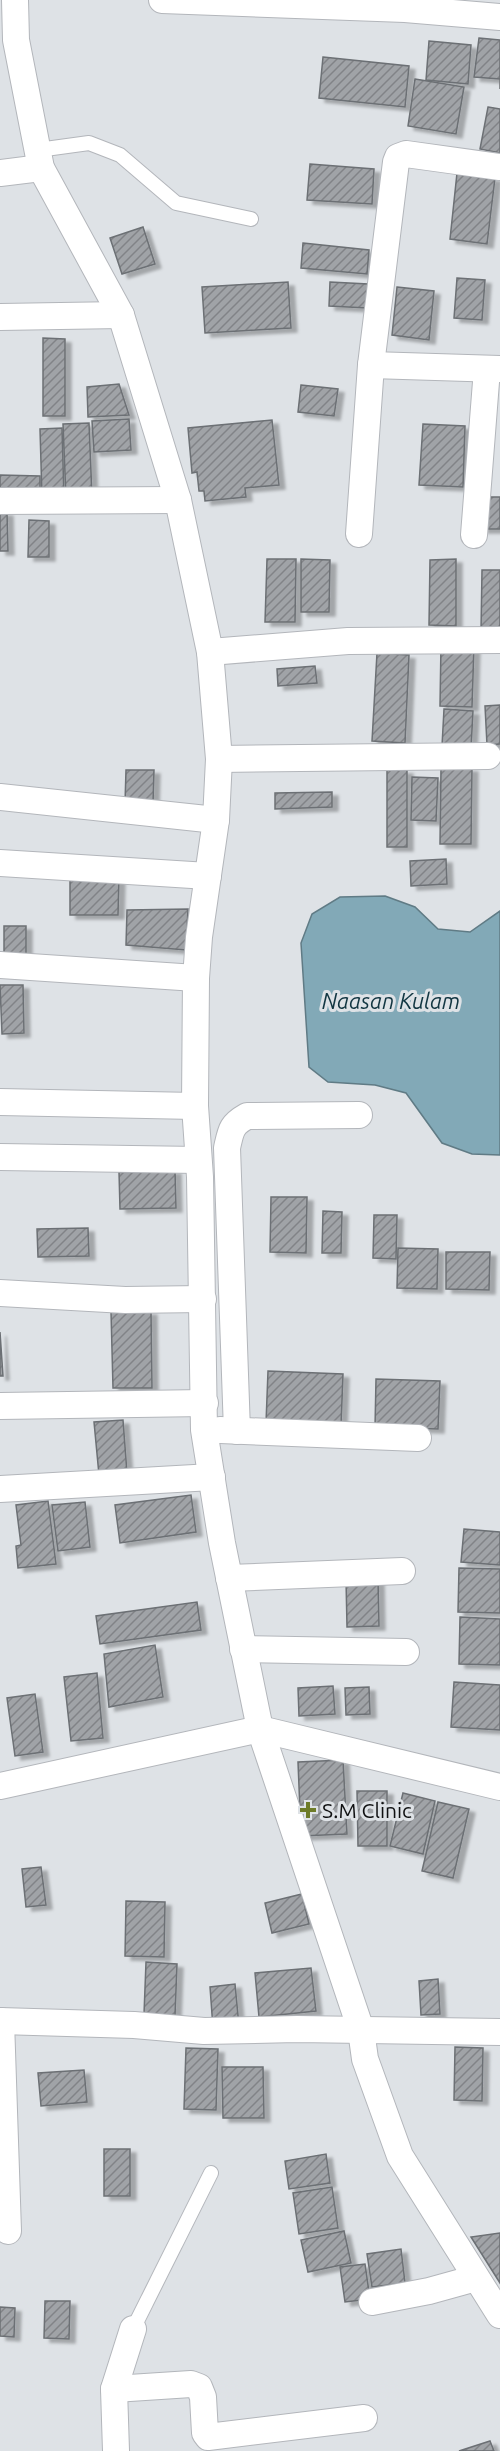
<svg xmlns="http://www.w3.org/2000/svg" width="500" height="2451" font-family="Ubuntu,sans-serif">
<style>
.water{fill:#82a9b7;stroke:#607b85;stroke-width:1.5}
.building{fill:url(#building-hatch);stroke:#6c7074;stroke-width:1.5;filter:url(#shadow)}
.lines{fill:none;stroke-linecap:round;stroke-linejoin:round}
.lane-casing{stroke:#b3b6bb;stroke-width:16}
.street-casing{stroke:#b3b6bb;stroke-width:28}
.lane{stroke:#fff;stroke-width:14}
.street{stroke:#fff;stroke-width:26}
.poi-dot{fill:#6e7c29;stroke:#dee2e6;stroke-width:2}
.labels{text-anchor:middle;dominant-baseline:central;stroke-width:6;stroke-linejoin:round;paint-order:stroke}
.poi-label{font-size:21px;fill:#0f1011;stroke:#dee2e6;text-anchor:start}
.water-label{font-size:22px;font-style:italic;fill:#123642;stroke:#dee2e6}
</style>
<defs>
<pattern id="building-hatch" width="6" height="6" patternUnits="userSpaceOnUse" patternTransform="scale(1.5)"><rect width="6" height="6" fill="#a0a3a7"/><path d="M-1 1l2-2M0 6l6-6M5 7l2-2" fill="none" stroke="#818387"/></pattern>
<filter id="shadow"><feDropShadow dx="6" dy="4" stdDeviation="1.5" flood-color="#0004"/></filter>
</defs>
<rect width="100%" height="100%" fill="#dee2e6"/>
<path class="water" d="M 385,896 L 415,907 L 438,929 L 470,932 L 500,911 L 500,1155 L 472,1154 L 442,1143 L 406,1093 L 375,1085 L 328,1082 L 309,1067 L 301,943 L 312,914 L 340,897 Z"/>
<g class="building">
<path d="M 479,38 L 500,40 L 500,89 L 500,79 L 474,77 Z"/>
<path d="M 429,41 L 471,45 L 468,84 L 426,80 Z"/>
<path d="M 323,57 L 409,66 L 405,107 L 319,98 Z"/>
<path d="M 415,79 L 464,87 L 456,134 L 408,126 Z"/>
<path d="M 488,107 L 500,109 L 500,153 L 480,149 Z"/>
<path d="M 310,164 L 374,169 L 372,204 L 307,200 Z"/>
<path d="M 457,173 L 495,178 L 487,244 L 450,239 Z"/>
<path d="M 143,227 L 155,264 L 122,274 L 110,238 Z"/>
<path d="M 303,243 L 369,250 L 367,274 L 301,268 Z"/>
<path d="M 457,278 L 485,280 L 482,320 L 454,318 Z"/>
<path d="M 288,282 L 291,328 L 205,333 L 202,287 Z"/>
<path d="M 330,282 L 368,284 L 367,308 L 329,306 Z"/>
<path d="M 397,287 L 434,291 L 429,340 L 392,335 Z"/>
<path d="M 43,338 L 65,339 L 65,416 L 43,416 Z"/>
<path d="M 119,384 L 129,415 L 88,417 L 87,387 Z"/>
<path d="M 301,385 L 338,389 L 334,416 L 298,412 Z"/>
<path d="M 129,419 L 131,450 L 94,452 L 92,421 Z"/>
<path d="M 272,420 L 279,485 L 245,488 L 246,497 L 205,501 L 204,491 L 199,491 L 197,472 L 192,473 L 188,428 Z"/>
<path d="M 89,423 L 92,497 L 66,498 L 63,424 Z"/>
<path d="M 423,424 L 465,426 L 463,487 L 419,485 Z"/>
<path d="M 62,428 L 64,498 L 42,498 L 40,429 Z"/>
<path d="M 0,475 L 40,476 L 40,500 L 0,499 Z"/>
<rect x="482" y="497" width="18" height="32"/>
<path d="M 0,512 L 7,512 L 8,551 L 0,551 Z"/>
<path d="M 29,520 L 49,521 L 49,557 L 28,557 Z"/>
<path d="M 267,559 L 296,559 L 295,622 L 265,622 Z"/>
<path d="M 301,559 L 330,560 L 329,612 L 301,612 Z"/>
<path d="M 456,559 L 456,626 L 429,625 L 430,560 Z"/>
<path d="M 482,570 L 500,570 L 500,631 L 481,631 Z"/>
<path d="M 441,644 L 474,645 L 472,707 L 440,706 Z"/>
<path d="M 377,653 L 409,655 L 405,743 L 372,741 Z"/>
<path d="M 315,666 L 317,683 L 278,686 L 277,669 Z"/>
<path d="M 500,705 L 500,744 L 487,745 L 485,706 Z"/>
<path d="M 444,709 L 473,711 L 471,748 L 442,746 Z"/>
<path d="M 441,768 L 472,768 L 471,844 L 440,844 Z"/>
<path d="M 126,770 L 154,770 L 153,804 L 125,803 Z"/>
<rect x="387" y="770" width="20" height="77"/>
<path d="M 412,777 L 438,778 L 436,821 L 411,820 Z"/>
<path d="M 332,792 L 332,807 L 275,809 L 275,793 Z"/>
<path d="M 446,859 L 447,884 L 411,886 L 410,861 Z"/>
<path d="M 70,877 L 119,877 L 118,915 L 70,915 Z"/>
<path d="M 188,909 L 186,950 L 126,945 L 127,910 Z"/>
<rect x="4" y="926" width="22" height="39"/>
<path d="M 0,985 L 23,985 L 24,1033 L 2,1034 Z"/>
<path d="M 175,1170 L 176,1208 L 120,1209 L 119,1172 Z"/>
<path d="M 271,1197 L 307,1197 L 306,1253 L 270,1252 Z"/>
<path d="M 323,1211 L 342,1212 L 341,1253 L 322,1253 Z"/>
<path d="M 374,1215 L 397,1215 L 396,1259 L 373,1258 Z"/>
<path d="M 88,1228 L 89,1256 L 38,1257 L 37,1229 Z"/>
<path d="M 398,1248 L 438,1249 L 437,1289 L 397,1288 Z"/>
<path d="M 446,1252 L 490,1252 L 489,1290 L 446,1289 Z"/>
<path d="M 151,1311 L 152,1388 L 113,1388 L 111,1312 Z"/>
<path d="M 0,1332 L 3,1376 L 0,1376 Z"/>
<path d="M 268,1371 L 343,1374 L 341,1426 L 266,1423 Z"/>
<path d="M 376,1379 L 440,1381 L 438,1429 L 375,1427 Z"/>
<path d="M 123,1420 L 127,1473 L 99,1475 L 94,1422 Z"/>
<path d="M 191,1495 L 196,1532 L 120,1543 L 115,1505 Z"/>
<path d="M 48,1501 L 56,1564 L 18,1568 L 16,1546 L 21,1545 L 16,1505 Z"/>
<path d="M 85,1502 L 90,1547 L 58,1551 L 52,1505 Z"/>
<path d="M 464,1529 L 500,1532 L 500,1565 L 461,1562 Z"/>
<path d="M 459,1568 L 500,1569 L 500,1613 L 458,1612 Z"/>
<path d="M 378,1579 L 379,1626 L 347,1627 L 346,1580 Z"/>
<path d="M 197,1602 L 201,1630 L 100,1644 L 96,1616 Z"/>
<path d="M 460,1617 L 500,1619 L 500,1665 L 459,1664 Z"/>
<path d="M 155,1645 L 163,1697 L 109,1707 L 104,1654 Z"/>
<path d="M 97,1673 L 103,1738 L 71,1741 L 64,1677 Z"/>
<path d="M 454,1682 L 500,1685 L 500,1730 L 451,1727 Z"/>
<path d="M 333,1686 L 335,1714 L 299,1716 L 298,1688 Z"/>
<path d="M 369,1687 L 370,1714 L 346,1715 L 345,1688 Z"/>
<path d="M 35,1694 L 43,1752 L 15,1756 L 7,1698 Z"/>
<path d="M 343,1760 L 347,1834 L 301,1836 L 298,1762 Z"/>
<path d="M 357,1791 L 387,1791 L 387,1846 L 358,1846 Z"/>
<path d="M 403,1793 L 435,1801 L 423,1854 L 390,1846 Z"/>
<path d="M 438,1802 L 469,1809 L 453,1878 L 422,1871 Z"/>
<path d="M 41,1867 L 46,1905 L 26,1907 L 22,1869 Z"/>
<path d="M 302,1894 L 309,1924 L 272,1933 L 265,1903 Z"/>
<path d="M 126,1901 L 165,1902 L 164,1957 L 125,1956 Z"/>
<path d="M 146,1962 L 177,1964 L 175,2016 L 144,2014 Z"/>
<path d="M 311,1968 L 316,2011 L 259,2017 L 255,1973 Z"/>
<path d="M 438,1979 L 440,2014 L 421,2015 L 419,1981 Z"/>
<path d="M 235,1984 L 239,2026 L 213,2028 L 210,1987 Z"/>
<path d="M 455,2047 L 483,2048 L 482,2101 L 454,2100 Z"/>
<path d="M 186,2048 L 218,2049 L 216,2110 L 184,2109 Z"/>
<path d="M 222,2067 L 263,2067 L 264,2118 L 223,2118 Z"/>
<path d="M 84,2070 L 87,2102 L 41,2106 L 38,2073 Z"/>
<rect x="104" y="2149" width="26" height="47"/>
<path d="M 326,2154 L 330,2183 L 289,2189 L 285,2161 Z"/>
<path d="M 332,2187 L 338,2228 L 299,2234 L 293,2193 Z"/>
<path d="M 344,2231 L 351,2263 L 308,2272 L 301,2240 Z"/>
<path d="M 500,2233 L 500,2283 L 471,2237 Z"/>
<path d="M 401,2249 L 405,2283 L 372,2287 L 367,2254 Z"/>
<path d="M 365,2264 L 370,2299 L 345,2302 L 340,2267 Z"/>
<path d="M 45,2301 L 70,2301 L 69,2339 L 44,2338 Z"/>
<path d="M 0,2307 L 15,2308 L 14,2337 L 0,2336 Z"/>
<path d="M 490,2441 L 494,2451 L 459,2451 Z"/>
</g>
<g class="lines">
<g class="lane-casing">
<g id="lane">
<path d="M 38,150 L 89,143 L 120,155 L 176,203 L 251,219"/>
<path d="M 133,2329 L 211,2173"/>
</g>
</g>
<g class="street-casing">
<g id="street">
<path d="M 162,0 L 405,9 L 500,17"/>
<path d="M 0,173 L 41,168"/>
<path d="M 0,317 L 121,315"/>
<path d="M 371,365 L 500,369"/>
<path d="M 0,501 L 178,500"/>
<path d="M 359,534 L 371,365 L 396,162 L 398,157 L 406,154 L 500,167"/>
<path d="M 474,535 L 487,369"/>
<path d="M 210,652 L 348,641 L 500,640"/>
<path d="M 219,759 L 488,756"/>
<path d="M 0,797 L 216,820"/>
<path d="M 0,863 L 208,876"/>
<path d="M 0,965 L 196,978"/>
<path d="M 0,1102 L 195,1106"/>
<path d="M 0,1157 L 198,1160"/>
<path d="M 0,1293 L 125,1300 L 203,1299"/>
<path d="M 0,1406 L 205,1403"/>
<path d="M 220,1430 L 418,1438"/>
<path d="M 237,1431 L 227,1148 C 231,1130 231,1125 247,1116 L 359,1115"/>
<path d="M 0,1489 L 212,1477"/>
<path d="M 229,1578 L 402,1571"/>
<path d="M 243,1649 L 406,1652"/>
<path d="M 260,1729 L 361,2030 L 365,2059 L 400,2156 L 500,2315"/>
<path d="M 260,1729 L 500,1787"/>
<path d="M 0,1786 L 260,1729 L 222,1543 L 204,1430 L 200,1177 L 195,1106 L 196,978 L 199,937 L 216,820 L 219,759 L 210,652 L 178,500 L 121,315 L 41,168 L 16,40 L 15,0"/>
<path d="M 0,2021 L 134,2025 L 204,2031 L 297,2029 L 500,2032"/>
<path d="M 1,2021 L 8,2231"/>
<path d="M 372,2302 L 429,2291 L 476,2278"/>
<path d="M 114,2389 L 191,2384 L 199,2387 L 203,2397 L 205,2433 L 208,2437 L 364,2418"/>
<path d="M 116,2451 L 114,2389 L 133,2329"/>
</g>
</g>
<use href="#lane" class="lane"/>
<use href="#street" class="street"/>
</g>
<path class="poi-dot" d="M305 1801h6v6h6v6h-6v6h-6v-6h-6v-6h6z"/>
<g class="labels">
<g class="poi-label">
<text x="322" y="1810">S.M Clinic</text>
</g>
<g class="water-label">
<text x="391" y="1000">Naasan Kulam</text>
</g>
</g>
</svg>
